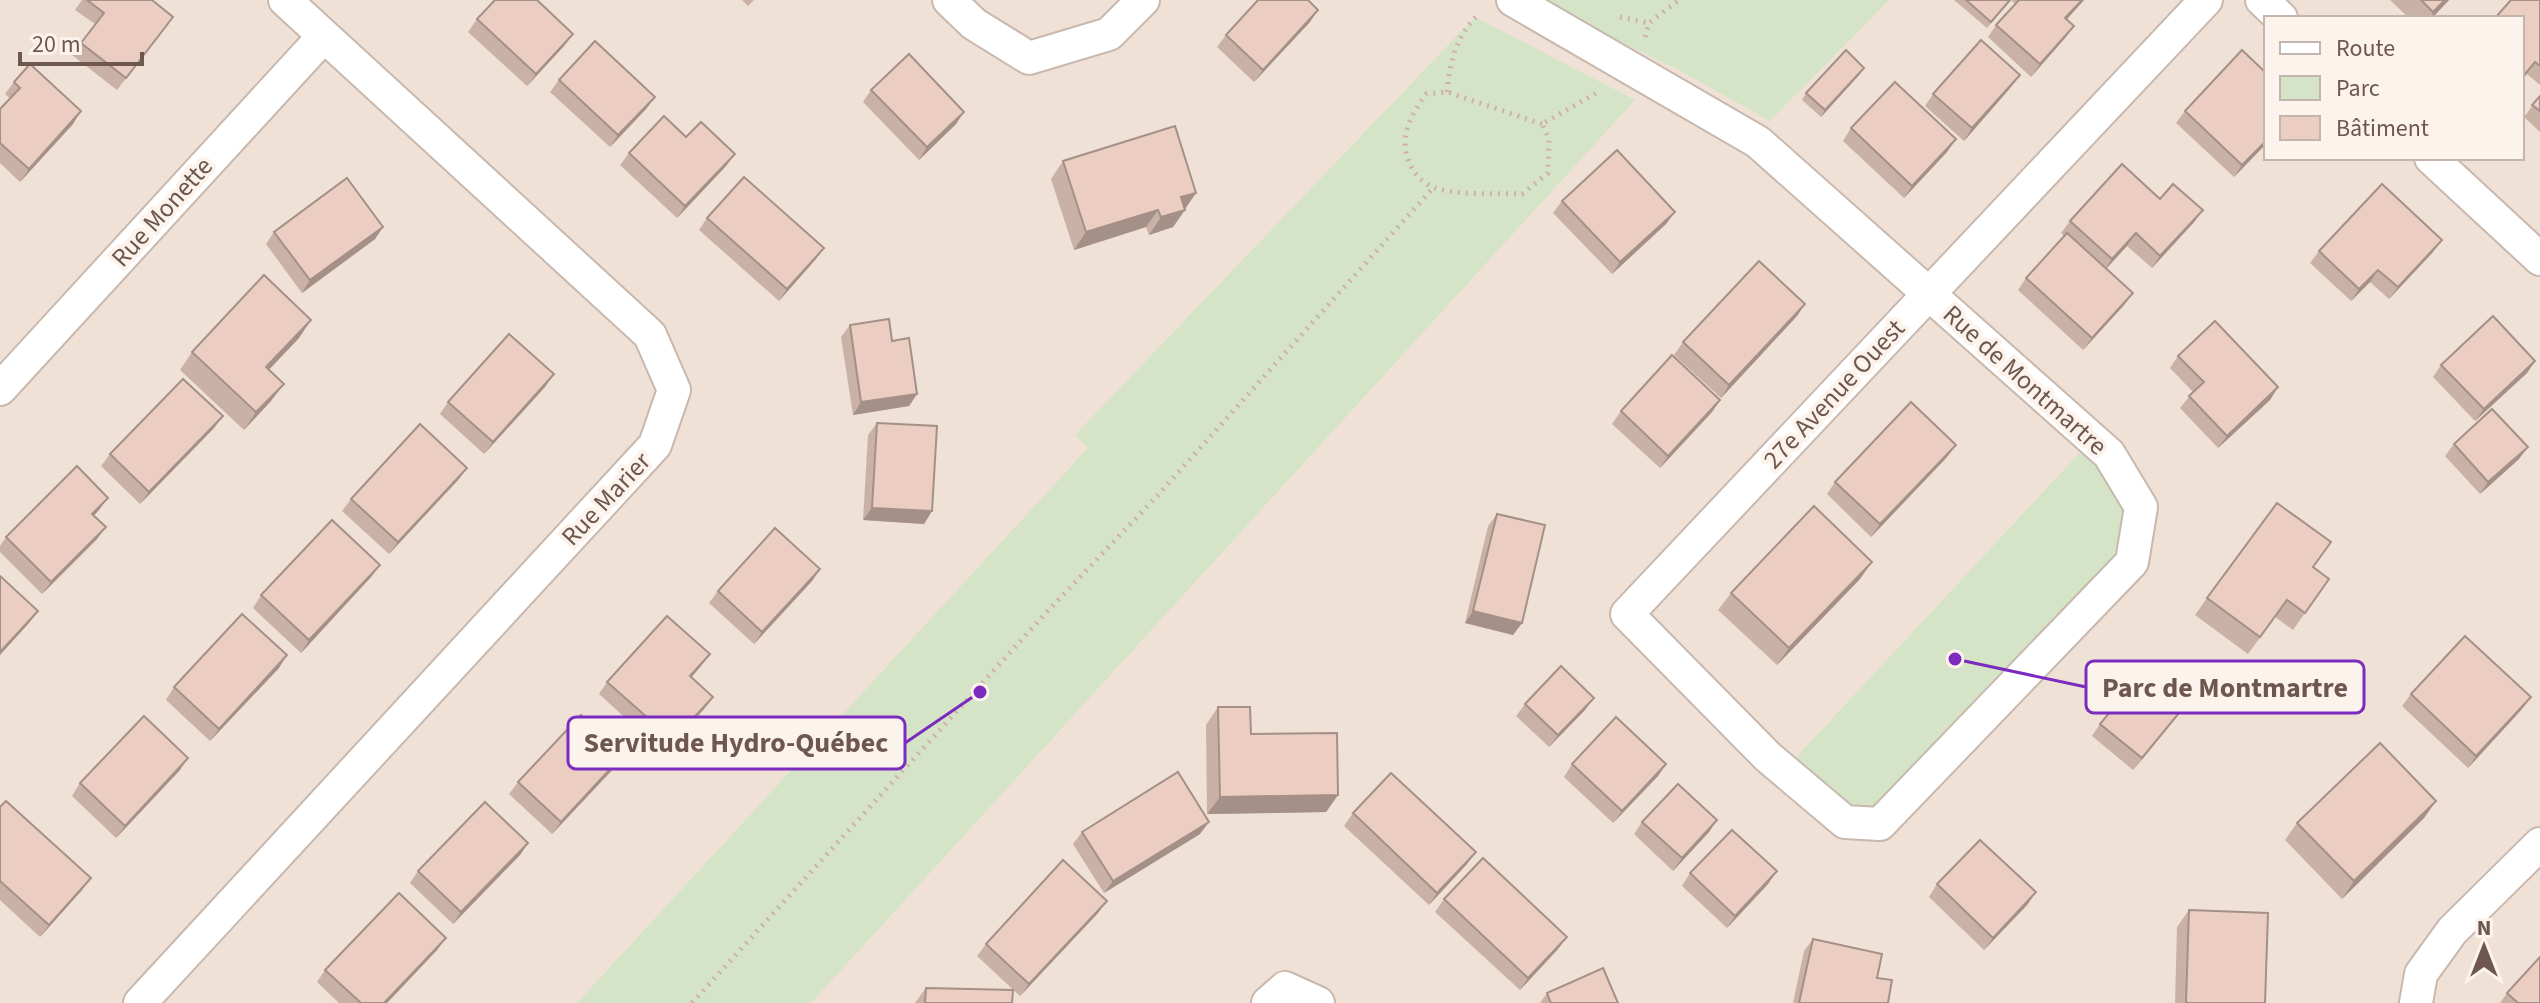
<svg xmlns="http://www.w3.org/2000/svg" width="2540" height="1003" font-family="'Source Sans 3',sans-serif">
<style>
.residential{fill:#efe1d5;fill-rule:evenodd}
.green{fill:#d5e4c6}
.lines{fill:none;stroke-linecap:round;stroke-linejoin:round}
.minor-casing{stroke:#c8b8ae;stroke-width:36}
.path{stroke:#cfb2a5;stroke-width:5;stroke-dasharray:2 6;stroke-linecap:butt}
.minor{stroke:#fff;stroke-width:32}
.wall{fill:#cab1a6}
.shaded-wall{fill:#a49087}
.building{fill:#ebcec1;stroke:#a49087;stroke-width:2}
.labels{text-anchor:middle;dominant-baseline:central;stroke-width:8;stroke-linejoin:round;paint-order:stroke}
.street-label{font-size:26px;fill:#6e574e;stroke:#fcf4ec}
.leader{fill:none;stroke:#7b2cbf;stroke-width:3}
.callout-dot{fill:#7b2cbf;stroke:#fcf4ec;stroke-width:3}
.callout{fill:#fcf4ec;stroke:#7b2cbf;stroke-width:3}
.callout-label{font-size:28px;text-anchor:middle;font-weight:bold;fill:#6e574e}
</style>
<rect width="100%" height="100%" fill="#f9f0e6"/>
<path class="residential" d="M 0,0 L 2540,0 L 2540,1003 L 0,1003 ZM 2266,18 L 2522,18 L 2522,158 L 2266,158 Z"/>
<g class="green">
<path d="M 1534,0 L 1889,0 L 1770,121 L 1679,70 Z"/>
<path d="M 1475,17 L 1635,100 L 811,1003 L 577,1003 L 1088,448 L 1075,435 Z"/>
<path d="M 2087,445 L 2132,509 L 2122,555 L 1872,815 L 1842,811 L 1790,764 Z"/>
</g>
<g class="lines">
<g class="minor-casing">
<g id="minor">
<path d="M 949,0 L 974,24 L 1029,58 L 1109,34 L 1143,0"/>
<path d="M 1513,0 L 1758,142 L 2109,454 L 2141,507 L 2132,562 L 1880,824 L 1845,822 L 1768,757 L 1627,614 L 2206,0"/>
<path d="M 2262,0 L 2281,18"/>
<path d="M 2431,158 L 2540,259"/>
<path d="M 0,389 L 324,36"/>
<path d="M 140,1003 L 655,445 L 674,390 L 650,335 L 285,0"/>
<path d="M 1268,1003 L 1285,988 L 1318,1003"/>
<path d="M 2416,1003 L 2421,974 L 2452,931 L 2540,844"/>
</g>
</g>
<g class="path">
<path d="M 1620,17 L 1649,23"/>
<path d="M 1645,37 L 1649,23 L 1679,0"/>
<path d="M 1447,92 C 1449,63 1457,34 1479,14"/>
<path d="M 1542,124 L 1447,92 L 1426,94 C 1407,120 1396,145 1415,173 C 1420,179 1427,185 1435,188 C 1461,196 1495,193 1522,194 L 1548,173 L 1549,139 L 1542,124 L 1598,92"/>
<path d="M 692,1003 L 1044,615 L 1158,495 L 1433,188"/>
</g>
<use href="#minor" class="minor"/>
</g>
<g class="wall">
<path d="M 82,0 L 152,0 L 173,17 L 117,90 L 72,55 L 95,24 L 75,10 Z"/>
<path d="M 742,0 L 754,0 L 748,6 Z"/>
<path d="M 1954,0 L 2011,0 L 1987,28 Z"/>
<path d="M 2011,0 L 2084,0 L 2067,19 L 2074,26 L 2065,38 L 2031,77 L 1988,37 L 1996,25 L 2015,4 Z"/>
<path d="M 2390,0 L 2449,0 L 2432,18 L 2409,18 Z"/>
<path d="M 2540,0 L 2540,85 L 2527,74 L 2522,80 L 2522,18 Z"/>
<path d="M 477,19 L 564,46 L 527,86 L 468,32 Z"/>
<path d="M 1310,22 L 1254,82 L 1217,47 L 1226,35 Z"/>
<path d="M 2266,73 L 2266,144 L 2234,177 L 2176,123 L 2185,111 Z"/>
<path d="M 1860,74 L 1821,117 L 1802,100 L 1806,93 Z"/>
<path d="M 559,80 L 655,97 L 646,109 L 610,147 L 550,92 Z"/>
<path d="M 14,82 L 73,124 L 20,182 L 0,163 L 0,109 L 10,98 L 5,94 Z"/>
<path d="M 2011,87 L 1964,141 L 1925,106 L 1933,94 Z"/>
<path d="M 871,90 L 956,124 L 919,160 L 863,102 Z"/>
<path d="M 2540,96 L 2540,132 L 2524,117 Z"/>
<path d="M 1851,128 L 1956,139 L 1947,152 L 1904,198 L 1843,141 Z"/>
<path d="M 686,137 L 726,166 L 677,218 L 620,165 L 629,153 Z"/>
<path d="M 1063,161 L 1196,193 L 1173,227 L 1149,235 L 1146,227 L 1074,250 L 1051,179 Z"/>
<path d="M 2160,199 L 2203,210 L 2194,222 L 2152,268 L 2127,246 L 2106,269 L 2133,293 L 2124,305 L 2083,350 L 2018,290 L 2026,278 L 2064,236 L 2061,233 L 2070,221 Z"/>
<path d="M 1562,201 L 1666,224 L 1612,274 L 1553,213 Z"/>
<path d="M 707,218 L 824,248 L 815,260 L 779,301 L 699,230 Z"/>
<path d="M 383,227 L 375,239 L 302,293 L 266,244 L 274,232 Z"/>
<path d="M 2319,251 L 2433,252 L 2389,299 L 2370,282 L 2351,301 L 2310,263 Z"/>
<path d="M 1805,304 L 1797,316 L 1721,398 L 1674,355 L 1683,342 Z"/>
<path d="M 850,325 L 917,394 L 909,406 L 853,415 L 841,337 Z"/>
<path d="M 299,338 L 269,370 L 271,401 L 244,430 L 180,370 L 192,352 Z"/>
<path d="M 2178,356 L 2278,387 L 2270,400 L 2218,448 L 2180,408 L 2193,392 L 2170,368 Z"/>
<path d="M 2535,361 L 2527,373 L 2475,421 L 2433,377 L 2441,365 Z"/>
<path d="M 545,387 L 484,454 L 440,414 L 448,402 Z"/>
<path d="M 1720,400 L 1712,412 L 1660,468 L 1612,424 L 1621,411 Z"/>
<path d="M 877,423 L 932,511 L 924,524 L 863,520 L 868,435 Z"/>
<path d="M 214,428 L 140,504 L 101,466 L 110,454 Z"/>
<path d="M 2454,444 L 2519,459 L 2480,494 L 2445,456 Z"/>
<path d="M 1947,457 L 1871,537 L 1827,494 L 1835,482 Z"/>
<path d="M 467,468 L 458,480 L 389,554 L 342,511 L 351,499 Z"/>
<path d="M 99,510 L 94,515 L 97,539 L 42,594 L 0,552 L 0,546 L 6,537 Z"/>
<path d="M 1497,514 L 1522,623 L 1513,635 L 1465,623 L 1488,526 Z"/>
<path d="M 380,565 L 371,577 L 301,653 L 253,608 L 261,595 Z"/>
<path d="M 2313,568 L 2329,579 L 2293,630 L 2275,617 L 2248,654 L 2195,615 L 2207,598 Z"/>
<path d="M 820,569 L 812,581 L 754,644 L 709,603 L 718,591 Z"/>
<path d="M 1860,579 L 1777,665 L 1718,610 L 1731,593 Z"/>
<path d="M 710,654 L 691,678 L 713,697 L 704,709 L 664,753 L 599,694 L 607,682 Z"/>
<path d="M 279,668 L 210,741 L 166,700 L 174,687 Z"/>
<path d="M 2411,694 L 2522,709 L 2468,768 L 2402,706 Z"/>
<path d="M 1525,704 L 1585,710 L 1549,747 L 1516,716 Z"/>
<path d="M 1218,707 L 1251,734 L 1338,795 L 1326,812 L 1207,814 L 1206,725 Z"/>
<path d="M 2184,708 L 2133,770 L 2092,736 L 2100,724 Z"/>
<path d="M 1572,764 L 1666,764 L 1658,776 L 1613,823 L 1564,777 Z"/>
<path d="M 615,767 L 552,834 L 509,794 L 518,782 Z"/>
<path d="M 180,770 L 116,838 L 72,796 L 80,783 Z"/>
<path d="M 2436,801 L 2424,818 L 2342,899 L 2285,840 L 2297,823 Z"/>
<path d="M 0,807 L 82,890 L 40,937 L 0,900 Z"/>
<path d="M 1353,813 L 1467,864 L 1429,905 L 1344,826 Z"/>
<path d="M 1717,820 L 1709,832 L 1673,871 L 1634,834 L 1642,822 Z"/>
<path d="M 1082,832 L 1200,834 L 1104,893 L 1073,844 Z"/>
<path d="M 528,843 L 520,855 L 453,924 L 410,883 L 418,871 Z"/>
<path d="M 1690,873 L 1768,884 L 1727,928 L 1682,886 Z"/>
<path d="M 1937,884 L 2036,892 L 2027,905 L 1984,950 L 1929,897 Z"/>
<path d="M 1444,899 L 1558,949 L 1520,990 L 1435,912 Z"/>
<path d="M 2189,910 L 2265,1003 L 2175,1003 L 2177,927 Z"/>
<path d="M 1098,913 L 1020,996 L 977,956 L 986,944 Z"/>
<path d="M 1813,939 L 1877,978 L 1888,1003 L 1793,1003 L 1804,951 Z"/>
<path d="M 437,950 L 387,1003 L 339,1003 L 317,982 L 325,970 Z"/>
<path d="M 926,988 L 1012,1003 L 915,1003 Z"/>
<path d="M 1547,993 L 1618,1003 L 1540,1003 Z"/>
<path d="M 2507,993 L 2540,1003 L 2500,1003 Z"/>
</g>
<g class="shaded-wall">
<path d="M 2082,0 L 2084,0 L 2057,30 L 2065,18 Z"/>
<path d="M 2445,0 L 2449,0 L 2432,18 L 2429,18 Z"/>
<path d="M 1318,10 L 1310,22 L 1254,82 L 1263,70 Z"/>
<path d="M 2074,26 L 2065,38 L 2031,77 L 2040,64 Z"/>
<path d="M 573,34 L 564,46 L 527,86 L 536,74 Z"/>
<path d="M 1864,68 L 1860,74 L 1821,117 L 1825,110 Z"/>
<path d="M 2020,75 L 2011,87 L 1964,141 L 1972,128 Z"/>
<path d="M 655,97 L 646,109 L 610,147 L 618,135 Z"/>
<path d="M 81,111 L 73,124 L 20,182 L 29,169 Z"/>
<path d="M 964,112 L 956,124 L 919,160 L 927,147 Z"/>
<path d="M 1956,139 L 1947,152 L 1904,198 L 1912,186 Z"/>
<path d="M 2266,141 L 2266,144 L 2234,177 L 2242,165 Z"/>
<path d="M 735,154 L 726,166 L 677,218 L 685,206 Z"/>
<path d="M 1196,193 L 1184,210 L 1181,197 Z"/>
<path d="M 1158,210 L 1146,227 L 1074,250 L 1086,232 Z"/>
<path d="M 1185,210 L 1173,227 L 1149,235 L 1161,217 Z"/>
<path d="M 2203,210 L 2194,222 L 2152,268 L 2160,256 Z"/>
<path d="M 1675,212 L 1666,224 L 1612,274 L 1620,262 Z"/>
<path d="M 383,227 L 375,239 L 302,293 L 310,280 Z"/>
<path d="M 2136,233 L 2127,246 L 2103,272 L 2112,259 Z"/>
<path d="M 2442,240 L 2433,252 L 2389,299 L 2398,287 Z"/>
<path d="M 824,248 L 815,260 L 779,301 L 787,289 Z"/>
<path d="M 2378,270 L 2370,282 L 2351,301 L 2359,289 Z"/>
<path d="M 2133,293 L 2124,305 L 2083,350 L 2092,338 Z"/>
<path d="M 1805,304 L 1797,316 L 1721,398 L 1729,385 Z"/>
<path d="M 311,320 L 299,338 L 254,385 L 266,367 Z"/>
<path d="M 2535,361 L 2527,373 L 2475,421 L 2484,409 Z"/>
<path d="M 554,374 L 545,387 L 484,454 L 493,442 Z"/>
<path d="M 284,384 L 271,401 L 244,430 L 256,412 Z"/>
<path d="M 2278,387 L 2270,400 L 2218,448 L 2227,436 Z"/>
<path d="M 917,394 L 909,406 L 853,415 L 861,402 Z"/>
<path d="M 1720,400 L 1712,412 L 1660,468 L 1668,456 Z"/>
<path d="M 223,416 L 214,428 L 140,504 L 149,492 Z"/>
<path d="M 1956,445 L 1947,457 L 1871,537 L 1880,524 Z"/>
<path d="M 2528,447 L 2519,459 L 2480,494 L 2488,482 Z"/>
<path d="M 467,468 L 458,480 L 389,554 L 398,542 Z"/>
<path d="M 108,498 L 99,510 L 84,526 L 92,514 Z"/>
<path d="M 872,508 L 932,511 L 924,524 L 863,520 Z"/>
<path d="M 106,527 L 97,539 L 42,594 L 51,582 Z"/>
<path d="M 1872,562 L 1860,579 L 1777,665 L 1789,648 Z"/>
<path d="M 380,565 L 371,577 L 301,653 L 309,640 Z"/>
<path d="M 820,569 L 812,581 L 754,644 L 762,632 Z"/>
<path d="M 38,611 L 29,623 L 0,655 L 0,652 Z"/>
<path d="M 1473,611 L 1522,623 L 1513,635 L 1465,623 Z"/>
<path d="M 710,654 L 701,666 L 681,689 L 690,676 Z"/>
<path d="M 287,655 L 279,668 L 210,741 L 219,729 Z"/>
<path d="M 2193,696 L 2184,708 L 2133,770 L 2142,758 Z"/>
<path d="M 713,697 L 704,709 L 664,753 L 673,740 Z"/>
<path d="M 2531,697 L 2522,709 L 2468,768 L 2476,756 Z"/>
<path d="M 1594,698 L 1585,710 L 1549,747 L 1558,735 Z"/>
<path d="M 623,755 L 615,767 L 552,834 L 561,822 Z"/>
<path d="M 188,758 L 180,770 L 116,838 L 125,826 Z"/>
<path d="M 1666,764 L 1658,776 L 1613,823 L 1622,811 Z"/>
<path d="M 1338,795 L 1326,812 L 1207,814 L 1220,797 Z"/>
<path d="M 2436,801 L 2424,818 L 2342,899 L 2354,881 Z"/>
<path d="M 1717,820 L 1709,832 L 1673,871 L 1682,858 Z"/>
<path d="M 1209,822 L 1200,834 L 1104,893 L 1113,881 Z"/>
<path d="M 528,843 L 520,855 L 453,924 L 461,912 Z"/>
<path d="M 1476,852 L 1467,864 L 1429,905 L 1437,893 Z"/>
<path d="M 1777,871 L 1768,884 L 1727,928 L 1735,916 Z"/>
<path d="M 91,878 L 82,890 L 40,937 L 49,925 Z"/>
<path d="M 2036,892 L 2027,905 L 1984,950 L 1993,938 Z"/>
<path d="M 1107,901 L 1098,913 L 1020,996 L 1029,984 Z"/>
<path d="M 1567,937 L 1558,949 L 1520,990 L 1528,978 Z"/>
<path d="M 446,938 L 437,950 L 387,1003 L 384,1003 Z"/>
</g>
<g class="building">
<path d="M 87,0 L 152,0 L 173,17 L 126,78 L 81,43 L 104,13 Z"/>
<path d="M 495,0 L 537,0 L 573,34 L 536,74 L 477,19 Z"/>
<path d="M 1258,0 L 1308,0 L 1318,10 L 1263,70 L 1226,35 Z"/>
<path d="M 1966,0 L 2010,0 L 1991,22 Z"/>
<path d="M 2019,0 L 2082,0 L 2065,18 L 2074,26 L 2040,64 L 1996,25 Z"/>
<path d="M 2421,0 L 2445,0 L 2433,12 Z"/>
<path d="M 2511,0 L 2540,0 L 2540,66 L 2535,62 L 2522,78 L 2522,18 L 2495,18 Z"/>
<path d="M 1981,40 L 2020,75 L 1972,128 L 1933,94 Z"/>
<path d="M 595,41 L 655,97 L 618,135 L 559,80 Z"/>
<path d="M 1846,50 L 1864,68 L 1825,110 L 1806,93 Z"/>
<path d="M 2242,50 L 2266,73 L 2266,141 L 2242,165 L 2185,111 Z"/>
<path d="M 909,54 L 964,112 L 927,147 L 871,90 Z"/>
<path d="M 30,64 L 81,111 L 29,169 L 0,143 L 0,109 L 20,88 L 14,82 Z"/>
<path d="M 1895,82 L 1956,139 L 1912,186 L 1851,128 Z"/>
<path d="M 2540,96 L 2540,111 L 2532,105 Z"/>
<path d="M 664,116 L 686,137 L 701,122 L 735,154 L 685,206 L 629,153 Z"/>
<path d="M 1175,126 L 1196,193 L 1181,197 L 1185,210 L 1161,217 L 1158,210 L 1086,232 L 1063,161 Z"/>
<path d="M 1617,150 L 1675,212 L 1620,262 L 1562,201 Z"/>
<path d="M 2122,164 L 2160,199 L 2173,184 L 2203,210 L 2160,256 L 2136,233 L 2112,259 L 2070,221 Z"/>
<path d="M 744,177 L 824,248 L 787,289 L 707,218 Z"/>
<path d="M 347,178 L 383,227 L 310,280 L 274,232 Z"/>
<path d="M 2382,184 L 2442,240 L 2398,287 L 2378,270 L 2359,289 L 2319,251 Z"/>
<path d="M 2067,233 L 2133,293 L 2092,338 L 2026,278 Z"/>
<path d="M 1759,261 L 1805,304 L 1729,385 L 1683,342 Z"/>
<path d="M 264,275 L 311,320 L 266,367 L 284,384 L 256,412 L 192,352 Z"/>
<path d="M 2493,316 L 2535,361 L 2484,409 L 2441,365 Z"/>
<path d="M 889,319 L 892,341 L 909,338 L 917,394 L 861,402 L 850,325 Z"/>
<path d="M 2215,321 L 2278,387 L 2227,436 L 2189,396 L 2204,382 L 2178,356 Z"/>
<path d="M 509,334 L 554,374 L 493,442 L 448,402 Z"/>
<path d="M 1672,355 L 1720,400 L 1668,456 L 1621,411 Z"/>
<path d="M 183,379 L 223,416 L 149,492 L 110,454 Z"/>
<path d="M 1911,402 L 1956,445 L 1880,524 L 1835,482 Z"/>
<path d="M 2492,409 L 2528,447 L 2488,482 L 2454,444 Z"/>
<path d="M 877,423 L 937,426 L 932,511 L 872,508 Z"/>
<path d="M 420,424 L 467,468 L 398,542 L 351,499 Z"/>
<path d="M 77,466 L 108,498 L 92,514 L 106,527 L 51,582 L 6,537 Z"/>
<path d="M 2277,503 L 2331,542 L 2313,567 L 2329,579 L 2305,613 L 2287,600 L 2260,637 L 2207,598 Z"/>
<path d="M 1814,506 L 1872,562 L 1789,648 L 1731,593 Z"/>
<path d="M 1497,514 L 1545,525 L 1522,623 L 1473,611 Z"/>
<path d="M 332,520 L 380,565 L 309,640 L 261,595 Z"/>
<path d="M 775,528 L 820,569 L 762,632 L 718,591 Z"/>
<path d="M 0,576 L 38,611 L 0,652 Z"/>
<path d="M 242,614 L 287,655 L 219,729 L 174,687 Z"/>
<path d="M 667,616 L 710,654 L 690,676 L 713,697 L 673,740 L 607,682 Z"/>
<path d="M 2465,636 L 2531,697 L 2476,756 L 2411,694 Z"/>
<path d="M 2151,662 L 2193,696 L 2142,758 L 2100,724 Z"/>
<path d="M 1561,666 L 1594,698 L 1558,735 L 1525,704 Z"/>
<path d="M 1218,707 L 1250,707 L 1251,734 L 1337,733 L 1338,795 L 1220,797 Z"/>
<path d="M 581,715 L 623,755 L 561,822 L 518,782 Z"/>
<path d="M 144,716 L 188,758 L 125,826 L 80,783 Z"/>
<path d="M 1616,717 L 1666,764 L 1622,811 L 1572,764 Z"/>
<path d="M 2380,743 L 2436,801 L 2354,881 L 2297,823 Z"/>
<path d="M 1178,772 L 1209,822 L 1113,881 L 1082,832 Z"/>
<path d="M 1391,773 L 1476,852 L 1437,893 L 1353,813 Z"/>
<path d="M 1678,784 L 1717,820 L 1682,858 L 1642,822 Z"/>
<path d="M 6,801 L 91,878 L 49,925 L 0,881 L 0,807 Z"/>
<path d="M 485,802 L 528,843 L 461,912 L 418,871 Z"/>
<path d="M 1732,830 L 1777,871 L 1735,916 L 1690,873 Z"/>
<path d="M 1980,840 L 2036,892 L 1993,938 L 1937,884 Z"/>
<path d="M 1483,858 L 1567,937 L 1528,978 L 1444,899 Z"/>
<path d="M 1063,860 L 1107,901 L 1029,984 L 986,944 Z"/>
<path d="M 399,893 L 446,938 L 384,1003 L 361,1003 L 325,970 Z"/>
<path d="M 2189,910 L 2268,913 L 2265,1003 L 2186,1003 Z"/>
<path d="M 1813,939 L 1882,954 L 1877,978 L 1892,980 L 1888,1003 L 1799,1003 Z"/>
<path d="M 2540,957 L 2540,1003 L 2518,1003 L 2507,993 Z"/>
<path d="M 1603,968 L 1618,1003 L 1551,1003 L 1547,993 Z"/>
<path d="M 926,988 L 1013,990 L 1012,1003 L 925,1003 Z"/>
</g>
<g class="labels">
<g class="street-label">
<text transform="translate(162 212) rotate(-48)">Rue Monette</text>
<text transform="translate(2025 380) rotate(42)">Rue de Montmartre</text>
<text transform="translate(1834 394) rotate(-47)">27e Avenue Ouest</text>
<text transform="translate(606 499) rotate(-47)">Rue Marier</text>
</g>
</g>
<path class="leader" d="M1955 659L2086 687M980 692L905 743"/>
<g class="callout-dot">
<circle cx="1955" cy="659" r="8"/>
<circle cx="980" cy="692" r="8"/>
</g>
<g class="callout">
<rect x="2086" y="661" width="278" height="52" rx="8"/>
<rect x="568" y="717" width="337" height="52" rx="8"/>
</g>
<g class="callout-label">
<text x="2225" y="697">Parc de Montmartre</text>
<text x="736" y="752">Servitude Hydro-Québec</text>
</g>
<rect x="2264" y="16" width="260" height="144" fill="#fcf4ec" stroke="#c3b5ad" stroke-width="2"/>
<rect x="2280" y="42" width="40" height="12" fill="#ffffff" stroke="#c3b5ad" stroke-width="2"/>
<text x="2336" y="56" font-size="24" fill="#6e574e">Route</text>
<rect x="2280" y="76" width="40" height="24" fill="#d5e4c6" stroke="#c3b5ad" stroke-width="2"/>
<text x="2336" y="96" font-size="24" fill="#6e574e">Parc</text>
<rect x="2280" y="116" width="40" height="24" fill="#ebcec1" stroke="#c3b5ad" stroke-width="2"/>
<text x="2336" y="136" font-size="24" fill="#6e574e">Bâtiment</text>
<g transform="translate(2484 947)" stroke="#fcf4ec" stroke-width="6" paint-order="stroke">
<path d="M0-6L14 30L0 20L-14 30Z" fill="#6e574e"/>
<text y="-12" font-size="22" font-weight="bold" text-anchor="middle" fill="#6e574e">N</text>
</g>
<path d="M20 52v12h122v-12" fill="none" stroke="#6e574e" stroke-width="4"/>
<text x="32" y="52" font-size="24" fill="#6e574e" stroke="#fcf4ec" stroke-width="6" paint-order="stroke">20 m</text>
</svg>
